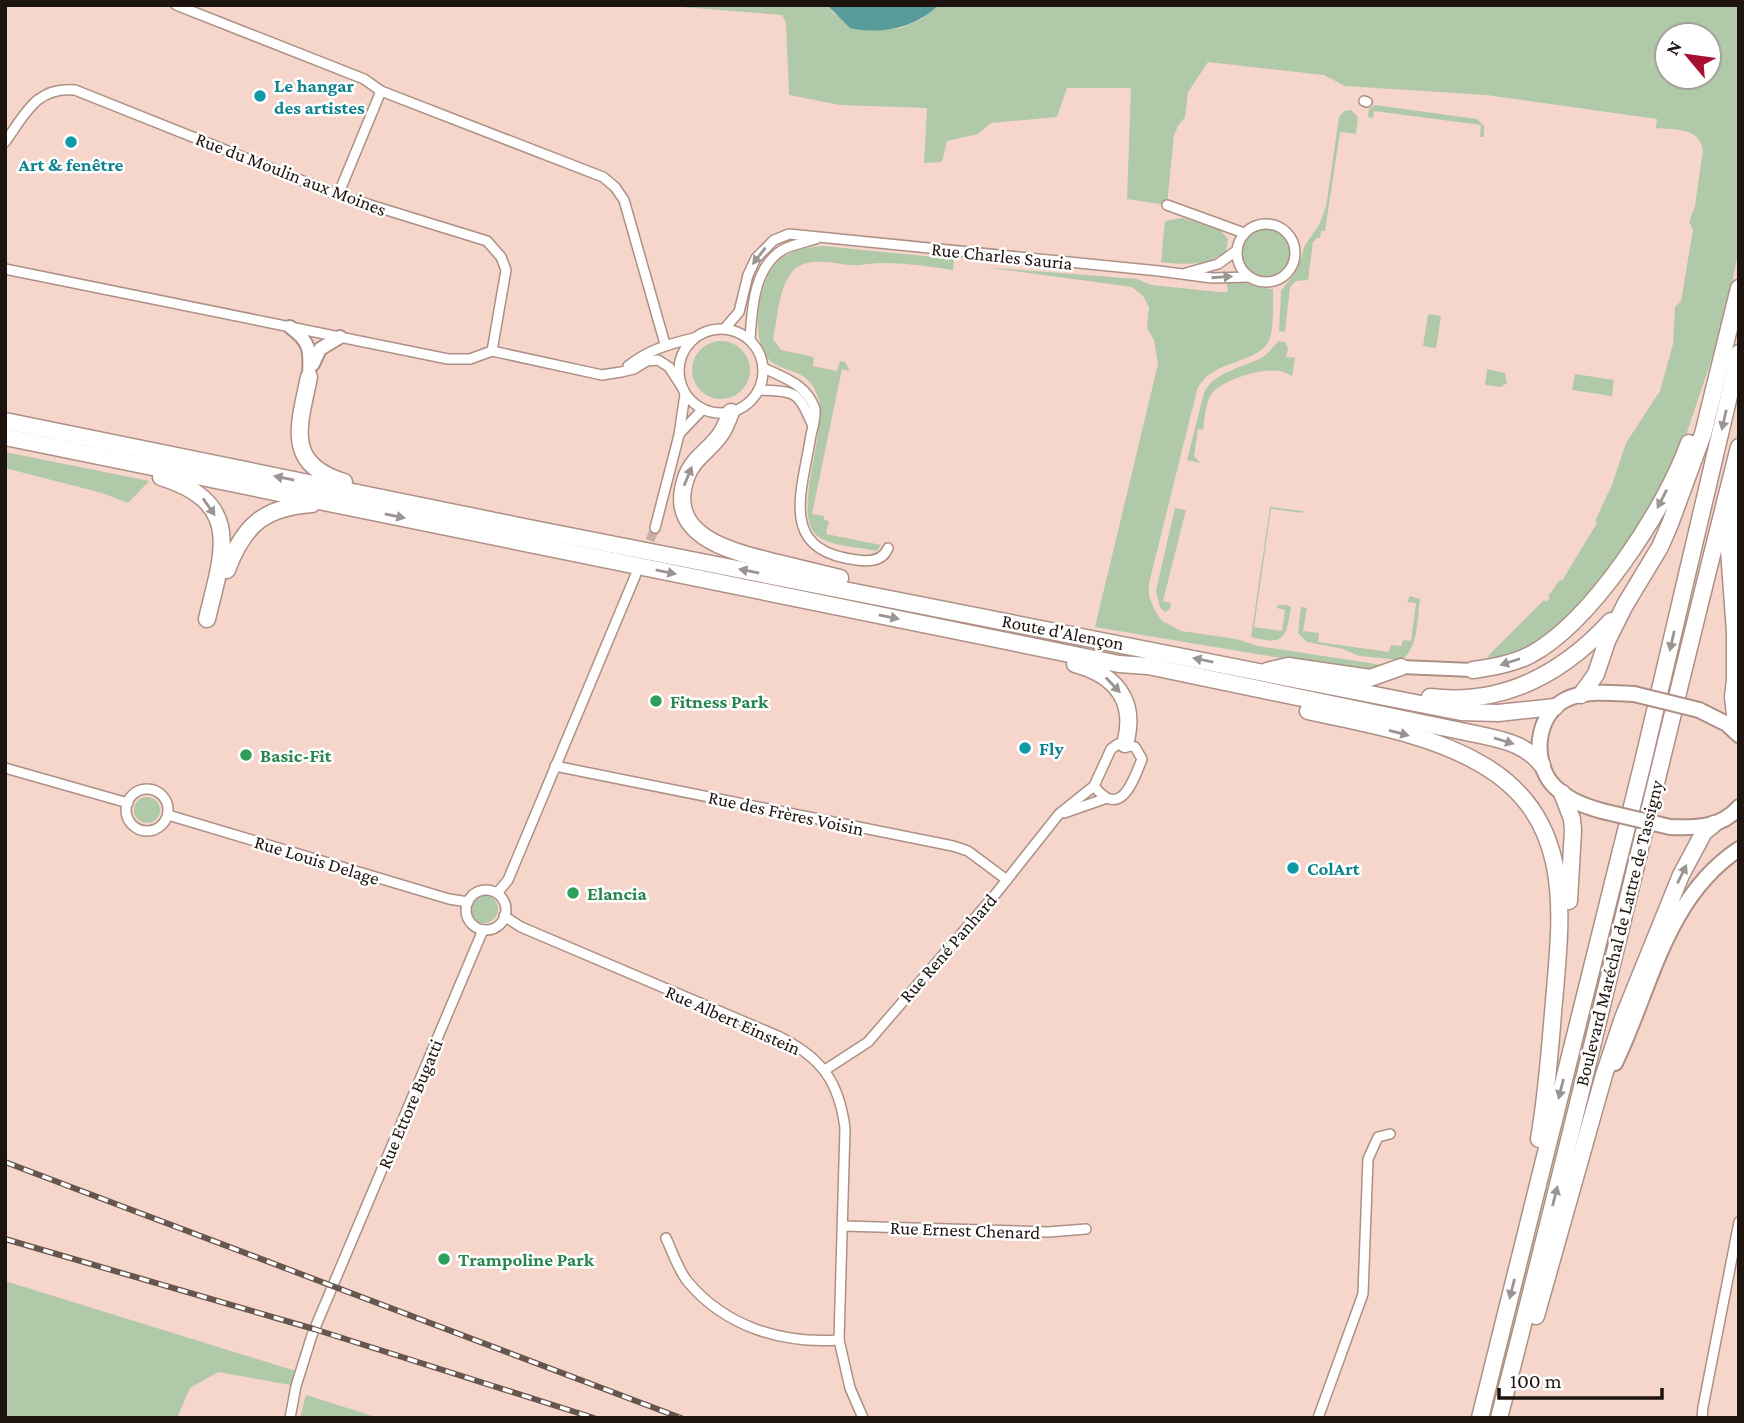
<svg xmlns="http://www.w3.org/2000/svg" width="1744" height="1423" font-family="'Crimson Pro',serif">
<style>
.green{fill:#b0c9a9;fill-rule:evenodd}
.water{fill:#579b9b}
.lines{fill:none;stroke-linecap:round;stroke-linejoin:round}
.street-tunnel{stroke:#cbafa5;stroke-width:9;stroke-dasharray:9 4.5;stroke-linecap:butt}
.street-casing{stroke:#ad9085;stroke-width:12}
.secondary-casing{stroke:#ad9085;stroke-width:16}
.primary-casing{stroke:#ad9085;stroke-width:18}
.highway-casing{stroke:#ad9085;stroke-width:19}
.street{stroke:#fff;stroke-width:9}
.secondary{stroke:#fff;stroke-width:12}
.primary{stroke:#fff;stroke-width:14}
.highway{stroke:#fff;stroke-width:16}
.rail-casing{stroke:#67564e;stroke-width:6}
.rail{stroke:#fff;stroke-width:3.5;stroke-dasharray:10;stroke-linecap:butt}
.primary-bridge-casing{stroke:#ad9085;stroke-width:18;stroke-linecap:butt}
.primary-bridge{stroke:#fff;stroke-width:14}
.oneway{fill:#9a9593}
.culture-dot{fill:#0f9aa8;stroke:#fff;stroke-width:2.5}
.leisure-dot{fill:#2e9e5b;stroke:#fff;stroke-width:2.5}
.labels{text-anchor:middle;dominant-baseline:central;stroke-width:5;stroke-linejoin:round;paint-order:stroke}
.culture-label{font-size:19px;font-weight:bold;fill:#0d838f;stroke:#fff;text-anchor:start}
.street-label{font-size:19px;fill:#1e140f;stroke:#fff}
.leisure-label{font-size:19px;font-weight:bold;fill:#27864d;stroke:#fff;text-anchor:start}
</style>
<rect width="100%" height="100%" fill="#f6d6ca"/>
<g class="green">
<path d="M 612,5 L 827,5 L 835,15 L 882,30 L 901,28 L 922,19 L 939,5 L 1739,5 L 1739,248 L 1732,283 L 1716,346 L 1682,447 L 1629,547 L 1592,596 L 1526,652 L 1486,661 L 1490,654 L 1544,600 L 1546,602 L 1550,598 L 1548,596 L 1560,580 L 1562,581 L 1597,523 L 1595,521 L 1612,485 L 1626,443 L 1660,391 L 1673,344 L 1675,307 L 1681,301 L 1693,230 L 1689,222 L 1695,206 L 1703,150 C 1699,127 1675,130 1656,128 L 1657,119 L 1486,95 L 1345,86 L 1324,75 L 1208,62 L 1188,92 L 1185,117 L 1178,126 L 1174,135 L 1167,205 L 1127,199 L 1131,88 L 1067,88 L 1057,117 L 991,123 L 978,134 L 947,141 L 942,162 L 924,163 L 927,108 L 840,105 L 789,95 L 786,23 L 782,15 L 681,7 ZM 1667,35 L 1709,35 L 1709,77 L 1667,77 Z"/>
<path d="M 1375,105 L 1477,119 L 1484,126 L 1484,137 L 1480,137 L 1481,125 L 1374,111 L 1373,118 L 1368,117 L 1369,109 Z"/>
<path d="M 1351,110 L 1358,117 L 1356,134 L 1340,132 L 1325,231 L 1321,231 L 1320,238 L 1316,238 L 1315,241 L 1313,241 L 1308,280 L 1296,281 L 1290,287 L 1285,332 L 1279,331 L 1281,291 L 1297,270 L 1305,245 L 1319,225 L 1326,207 L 1339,117 L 1344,111 Z"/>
<path d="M 1182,218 L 1219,229 L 1228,239 L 1226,251 C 1208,266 1183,265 1161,262 L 1165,221 Z"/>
<circle cx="1266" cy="253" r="24"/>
<path d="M 823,246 L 954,259 L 953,270 C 922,266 892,260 861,265 C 841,267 809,253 793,271 C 778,288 778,318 773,339 L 781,350 L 814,357 L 813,366 L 837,371 L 840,361 L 845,362 L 850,371 L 842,369 L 812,514 L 824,516 L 824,520 L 829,521 L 826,534 L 881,545 L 877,551 C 859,547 834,547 819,537 C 789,518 829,429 818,397 C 807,364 781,376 766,356 C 750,334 759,274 782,258 C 795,249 808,247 823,246 Z"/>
<path d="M 984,267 L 1137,279 L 1151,285 L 1219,292 L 1228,292 L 1226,280 C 1243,280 1256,288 1273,289 C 1273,301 1274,327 1270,338 C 1261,365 1211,358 1197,390 L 1149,583 L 1149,596 L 1155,611 L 1162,621 L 1181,631 L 1236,639 L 1258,646 L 1389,666 L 1371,673 L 1095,627 L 1158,364 L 1154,340 L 1147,328 L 1149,307 L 1143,296 L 1132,287 Z"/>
<path d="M 1428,314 L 1441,316 L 1436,348 L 1423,346 Z"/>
<path d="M 1279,341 L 1285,342 L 1288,349 L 1286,357 L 1295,358 L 1292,377 C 1277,361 1227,378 1213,392 C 1205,401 1205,419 1203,430 L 1198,429 L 1194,456 L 1200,463 L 1187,460 L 1204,393 C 1215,370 1242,369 1263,357 C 1269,353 1273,346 1279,341 Z"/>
<circle cx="721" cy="370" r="29"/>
<path d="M 1487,369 L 1505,373 L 1507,383 L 1501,387 L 1485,385 Z"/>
<path d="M 1575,374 L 1614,380 L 1612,396 L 1572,390 Z"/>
<path d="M 5,452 L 149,481 L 128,503 L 102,493 L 5,468 Z"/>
<path d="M 1270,507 L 1303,511 L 1303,513 L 1271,509 L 1254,627 L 1282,631 L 1285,610 L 1277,608 L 1278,605 L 1286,605 L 1291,607 C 1286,638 1285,646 1251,637 Z"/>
<path d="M 1175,508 L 1186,510 L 1163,601 L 1171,603 L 1170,609 L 1165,612 L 1160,607 L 1156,591 Z"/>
<path d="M 1410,596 L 1420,599 C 1417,619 1419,648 1401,660 L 1359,656 L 1343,649 L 1307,642 L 1298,633 L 1301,607 L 1307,608 L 1303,631 L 1319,633 L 1318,642 L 1389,652 L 1391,645 L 1401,646 L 1403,640 L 1411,641 L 1416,603 L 1407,602 Z"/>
<circle cx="147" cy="810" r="13"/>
<circle cx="484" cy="909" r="14"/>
<path d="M 5,1281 L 299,1372 L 296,1386 L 218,1372 L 190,1388 L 177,1418 L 5,1418 Z"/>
<path d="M 306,1395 L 379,1418 L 300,1418 Z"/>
</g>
<path class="water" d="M 827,5 L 939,5 C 915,28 882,35 850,28 Z"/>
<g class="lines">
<path class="street-tunnel" d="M 645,553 L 655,528"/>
<g class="street-casing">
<g id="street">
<path d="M 176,5 L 364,79 L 381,91 L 603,177 L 615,187 L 624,200 L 665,344"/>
<path d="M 1364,101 L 1367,102"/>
<path d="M 5,142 C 25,115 36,86 75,90 L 338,195 L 487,241 L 501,257 L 506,270 L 492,351"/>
<path d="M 338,195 L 381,91"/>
<path d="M 1167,205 L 1244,233"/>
<circle cx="1266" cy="253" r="29"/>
<path d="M 5,269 L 448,359 L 470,359 L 492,351 L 602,375 L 621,372 L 634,369 L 647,361 L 658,360 L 669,367 L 682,387"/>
<path d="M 1186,273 L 1218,264 L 1236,251"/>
<path d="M 725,328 L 739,312 L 748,275 L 756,258 L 774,240 L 789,234 L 1159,271 L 1212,278 L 1249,277"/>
<circle cx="721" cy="371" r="42"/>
<path d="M 750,339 C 752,308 754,266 784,249 C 794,244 806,242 816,239"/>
<path d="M 628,366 C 648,350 669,344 694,338"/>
<path d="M 764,368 C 786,379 806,384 815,409 C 816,418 813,426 811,435 C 802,492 777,551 857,560 C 870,562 883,561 888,548"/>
<path d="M 759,390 C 797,392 797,390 813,426"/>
<path d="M 680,433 L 703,409"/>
<path d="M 655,528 L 679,435 L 685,394"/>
<path d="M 555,766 L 953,846 L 968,851 L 1007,880"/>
<path d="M 5,768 L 128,803"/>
<circle cx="147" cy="810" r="21"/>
<path d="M 1064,813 L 1107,798"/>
<path d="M 168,815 L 449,899 L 468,902"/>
<circle cx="486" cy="910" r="20"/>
<path d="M 498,892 L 508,880 L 636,574"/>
<path d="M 504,916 L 521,927 L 780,1037 C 822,1058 839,1082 845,1128 L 839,1340 L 850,1388 L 863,1418"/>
<path d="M 825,1070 L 868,1042 L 994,896 L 1059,814 L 1094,786 L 1111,749 L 1118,744 L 1135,747 L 1142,759 C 1133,782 1120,820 1094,786"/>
<path d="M 843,1226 L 1048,1232 L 1086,1229"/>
<path d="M 666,1238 C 672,1251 678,1270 688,1282 C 726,1327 782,1344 839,1340"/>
<path d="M 290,1418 L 296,1386 L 312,1335 L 483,930"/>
<path d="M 1318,1418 L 1363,1294 L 1368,1159 L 1378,1137 L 1390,1134"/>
<path d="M 1702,1418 L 1703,1407 L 1739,1222"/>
</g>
</g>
<g class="secondary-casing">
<g id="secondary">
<path d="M 290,327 C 312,343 310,352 309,377"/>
<path d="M 313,364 L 320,349 L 340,337"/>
<path d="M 1401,667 L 1473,670"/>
</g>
</g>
<g class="primary-casing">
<g id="primary">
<path d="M 1699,710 L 1727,724 L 1739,735"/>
<path d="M 1602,811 C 1584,806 1568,800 1554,786 C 1531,762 1535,712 1569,698 C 1590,690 1612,693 1634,694"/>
<path d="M 1670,827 C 1696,828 1721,828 1739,807"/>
<path d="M 1615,1063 C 1651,989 1665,898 1739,849"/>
</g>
</g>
<g class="highway-casing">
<g id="highway">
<path d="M 309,377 C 299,426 284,464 344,482"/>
<path d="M 731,412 C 728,419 726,426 722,432 C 712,449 692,458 686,478 C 665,539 736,552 778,563 C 798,568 819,573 840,578"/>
<path d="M 5,421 L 519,526 L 1461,712 L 1498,713 L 1555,707"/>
<path d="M 5,437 L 1119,664 L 1148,666 L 1485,736 C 1508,741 1527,746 1542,765"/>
<path d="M 161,477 C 244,503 223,552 207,619"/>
<path d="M 1736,495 L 1729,550 L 1735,632 L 1735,680 L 1733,697 L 1737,732"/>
<path d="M 227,570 C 243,526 264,507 312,504"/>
<path d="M 1075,664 C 1116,675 1137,701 1125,744"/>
<path d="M 1473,670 C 1493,667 1512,664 1530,655 C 1592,622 1666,508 1689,443"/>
<path d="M 1267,671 L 1288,666 L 1370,678 L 1401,667"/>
<path d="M 1581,695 L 1596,674 L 1607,641 L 1625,605 L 1660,547 L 1670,524 L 1703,434 L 1739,288"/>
<path d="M 1430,697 C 1503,706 1563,673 1611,621"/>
<path d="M 1308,711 C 1366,724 1430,734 1481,764 C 1574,817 1562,911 1554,1001 C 1550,1048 1547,1094 1539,1139"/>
<path d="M 1562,793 L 1572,819 L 1573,830 L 1569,901"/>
<path d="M 1536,1316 L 1604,1075 L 1623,1018 L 1681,875 L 1704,832 L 1714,824"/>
<path d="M 1480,1418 L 1643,762 L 1739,353"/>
<path d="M 1499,1418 C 1583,1095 1657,770 1739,447"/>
</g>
</g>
<use href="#street" class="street"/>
<use href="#secondary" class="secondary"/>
<use href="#primary" class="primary"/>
<use href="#highway" class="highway"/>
<g class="rail-casing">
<g id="rail">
<path d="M 5,1162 L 681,1418"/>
<path d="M 5,1239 L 314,1329 L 594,1418"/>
</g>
</g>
<use href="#rail" class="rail"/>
<g class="primary-bridge-casing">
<g id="primary-bridge">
<path d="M 1634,694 L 1699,710"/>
<path d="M 1602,811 L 1670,827"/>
</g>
</g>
<use href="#primary-bridge" class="primary-bridge"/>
</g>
<defs><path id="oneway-solid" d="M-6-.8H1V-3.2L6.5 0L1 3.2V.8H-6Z" transform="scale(1.75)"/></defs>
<g class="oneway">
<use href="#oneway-solid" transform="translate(759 256) rotate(128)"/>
<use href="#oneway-solid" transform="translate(1222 277) rotate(-4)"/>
<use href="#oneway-solid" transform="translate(1724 420) rotate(103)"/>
<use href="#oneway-solid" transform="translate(688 476) rotate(-68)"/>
<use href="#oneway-solid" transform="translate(284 478) rotate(-169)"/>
<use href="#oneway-solid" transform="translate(1662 499) rotate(117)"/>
<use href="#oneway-solid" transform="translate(209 507) rotate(55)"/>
<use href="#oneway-solid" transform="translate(395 516) rotate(12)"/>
<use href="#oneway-solid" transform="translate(749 571) rotate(-169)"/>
<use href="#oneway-solid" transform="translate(666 572) rotate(12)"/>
<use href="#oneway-solid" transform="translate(889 617) rotate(11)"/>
<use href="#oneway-solid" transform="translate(1672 641) rotate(103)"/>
<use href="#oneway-solid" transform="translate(1203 660) rotate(-169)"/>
<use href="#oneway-solid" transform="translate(1510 662) rotate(162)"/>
<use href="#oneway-solid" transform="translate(1113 685) rotate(46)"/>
<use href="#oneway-solid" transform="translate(1399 733) rotate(15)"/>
<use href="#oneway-solid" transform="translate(1504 741) rotate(17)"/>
<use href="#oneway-solid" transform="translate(1682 874) rotate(-64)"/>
<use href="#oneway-solid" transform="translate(1561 1089) rotate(104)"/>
<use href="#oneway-solid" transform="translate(1555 1196) rotate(-76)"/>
<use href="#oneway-solid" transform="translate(1512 1289) rotate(104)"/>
</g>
<g class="culture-dot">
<circle cx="260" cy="96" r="7"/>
<circle cx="71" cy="142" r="7"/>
<circle cx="1025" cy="748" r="7"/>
<circle cx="1293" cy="868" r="7"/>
</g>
<g class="leisure-dot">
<circle cx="656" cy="701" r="7"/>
<circle cx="246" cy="755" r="7"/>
<circle cx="573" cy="893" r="7"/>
<circle cx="444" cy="1259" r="7"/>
</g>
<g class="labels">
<g class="culture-label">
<text x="274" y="85">Le hangar<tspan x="274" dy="22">des artistes</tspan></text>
<text x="71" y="164" text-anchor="middle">Art &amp; fenêtre</text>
<text x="1039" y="748">Fly</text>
<text x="1307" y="868">ColArt</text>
</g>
<g class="street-label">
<text transform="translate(291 174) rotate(21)">Rue du Moulin aux Moines</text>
<text transform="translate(1002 256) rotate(6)">Rue Charles Sauria</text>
<text transform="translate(1063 632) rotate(11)">Route d'Alençon</text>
<text transform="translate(786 813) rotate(12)">Rue des Frères Voisin</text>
<text transform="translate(317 860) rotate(17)">Rue Louis Delage</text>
<text transform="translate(1619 933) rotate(-76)">Boulevard Maréchal de Lattre de Tassigny</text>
<text transform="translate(948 948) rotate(-49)">Rue René Panhard</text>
<text transform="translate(733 1020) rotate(24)">Rue Albert Einstein</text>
<text transform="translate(410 1104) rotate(-67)">Rue Ettore Bugatti</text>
<text transform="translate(965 1230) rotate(2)">Rue Ernest Chenard</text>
</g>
<g class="leisure-label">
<text x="670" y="701">Fitness Park</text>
<text x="260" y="755">Basic-Fit</text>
<text x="587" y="893">Elancia</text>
<text x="458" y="1259">Trampoline Park</text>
</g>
</g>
<rect width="1744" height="1423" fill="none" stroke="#1e140f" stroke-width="14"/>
<g transform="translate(1688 56) rotate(299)"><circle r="33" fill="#ffffff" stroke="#a5a19f" stroke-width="2"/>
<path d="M0-5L12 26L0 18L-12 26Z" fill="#a81031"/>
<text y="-10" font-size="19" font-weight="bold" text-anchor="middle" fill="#1e140f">N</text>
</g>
<path d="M1499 1388v10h163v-10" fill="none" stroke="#1e140f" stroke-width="3.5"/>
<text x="1510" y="1388" font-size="21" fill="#1e140f" stroke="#ffffff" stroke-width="5" paint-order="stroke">100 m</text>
</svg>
